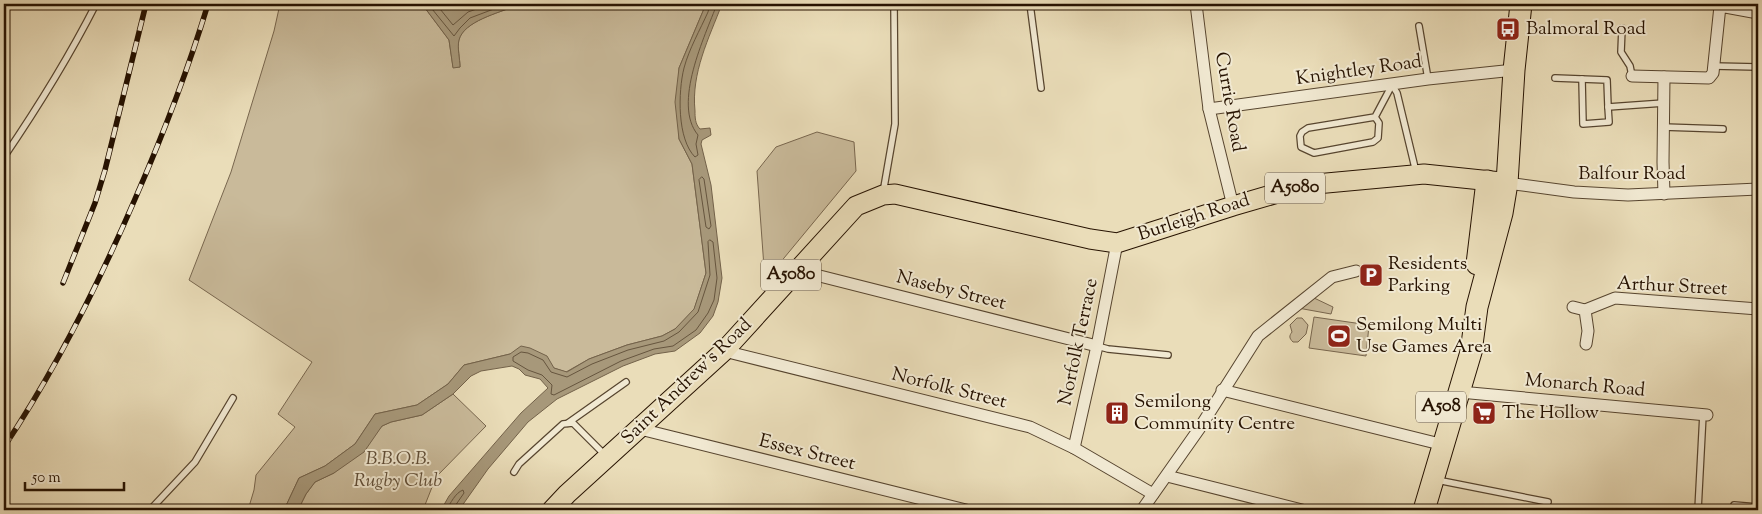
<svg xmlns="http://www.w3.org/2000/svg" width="1762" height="514" font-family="'Sorts Mill Goudy',serif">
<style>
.green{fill:#c9ba9a;stroke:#78664e}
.water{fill:#a7987a;stroke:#73624a}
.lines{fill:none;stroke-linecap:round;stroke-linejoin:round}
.shore{stroke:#66553e;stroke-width:1}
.lane-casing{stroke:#57452f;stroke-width:8}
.street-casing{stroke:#57452f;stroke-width:13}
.primary-casing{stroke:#261201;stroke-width:21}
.highway-casing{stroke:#261201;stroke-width:23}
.lane{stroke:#f1e9d2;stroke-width:5.5}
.street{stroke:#f1e9d2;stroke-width:11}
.primary{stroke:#eaddb9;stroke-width:19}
.highway{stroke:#eaddb9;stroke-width:21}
.rail-casing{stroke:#261201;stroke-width:5.5}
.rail{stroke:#f1e9d2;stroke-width:4;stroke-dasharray:11;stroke-linecap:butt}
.labels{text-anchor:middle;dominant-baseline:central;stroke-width:4;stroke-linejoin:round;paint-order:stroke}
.shield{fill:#f1e9d2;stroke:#635240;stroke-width:1}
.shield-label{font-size:18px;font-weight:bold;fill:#261201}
.poi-label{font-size:19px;fill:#261201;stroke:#f1e9d2;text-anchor:start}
.street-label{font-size:19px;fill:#261201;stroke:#f1e9d2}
.park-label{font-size:19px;font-style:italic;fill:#5f4d37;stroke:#f1e9d2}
</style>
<rect width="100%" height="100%" fill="#eaddb9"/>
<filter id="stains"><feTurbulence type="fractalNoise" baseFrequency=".004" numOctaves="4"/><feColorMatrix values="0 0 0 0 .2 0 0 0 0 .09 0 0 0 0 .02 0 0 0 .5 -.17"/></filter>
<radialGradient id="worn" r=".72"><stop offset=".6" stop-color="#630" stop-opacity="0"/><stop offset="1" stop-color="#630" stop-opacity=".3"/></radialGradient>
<g class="green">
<path d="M 280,4 L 422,4 L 449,40 L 453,67 L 460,67 C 460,59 457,47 459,39 C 465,21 498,13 515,6 L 517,4 L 706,4 L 679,68 L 679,139 L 692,164 L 706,273 L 694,310 L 675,329 L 662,336 L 627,345 L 589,359 L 566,372 L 510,354 L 464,365 L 448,384 L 417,405 L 375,414 L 355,444 L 325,466 L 299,478 L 284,510 L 248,510 L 254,490 L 256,475 L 295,427 L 278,414 L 312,362 L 189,280 L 231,172 L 274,31 Z"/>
<path d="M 817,132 L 854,142 L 856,171 L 765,281 L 757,171 L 776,147 Z"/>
<path d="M 1312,297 L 1333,307 L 1331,314 L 1298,308 Z"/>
<path d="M 1314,317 L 1369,325 L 1366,356 L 1309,348 Z"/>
<path d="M 1297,318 L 1302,318 L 1308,325 L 1306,334 L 1298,342 L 1293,342 C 1289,338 1289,336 1292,332 L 1290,325 Z"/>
<path d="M 453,394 L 486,426 L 436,477 L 423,510 L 298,510 L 306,494 L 315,482 L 334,473 L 374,436 L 382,426 L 391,422 L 422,415 Z"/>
</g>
<g class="water">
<path d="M 422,4 L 517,4 L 515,6 C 499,13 464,21 459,40 C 457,48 460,59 460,67 L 453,68 L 449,40 Z"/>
<path d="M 706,4 L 722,4 C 709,38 691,73 695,111 C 695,117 695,124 700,129 L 710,128 L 711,135 L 702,140 L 701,144 L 711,185 L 722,278 L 718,302 L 713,316 L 700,333 L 675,351 L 655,354 L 623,366 L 557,399 L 528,422 L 488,469 L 459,510 L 441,510 L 449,496 L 521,413 L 548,388 L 540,379 L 525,375 L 519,369 L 512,366 L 481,371 L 471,376 L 453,394 L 422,415 L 391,422 L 382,426 L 364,452 L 334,473 L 315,482 L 306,494 L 298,510 L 284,510 L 299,478 L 325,466 L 355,444 L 375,414 L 417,405 L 448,384 L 464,365 L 510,354 L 521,346 L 530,348 L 547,356 L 554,368 L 567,372 L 589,359 L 627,345 L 662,336 L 675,329 L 694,309 L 706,273 L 692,164 L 679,139 L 675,102 L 679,68 Z"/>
</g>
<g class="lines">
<g class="shore">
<path d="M 428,4 L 454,36 L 460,28 L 470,18 L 507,4"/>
<path d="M 436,4 L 453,25 L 468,12 L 491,4"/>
<path d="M 710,4 L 708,12 C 700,30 689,49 684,68 C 678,92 677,139 695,157 L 698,155 L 696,144 L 698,135 C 672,104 705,36 717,4"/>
<path d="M 702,177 L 704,179 L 711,226 L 709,229 L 706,227 L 699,180 Z"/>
<path d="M 710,240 L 713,242 L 717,278 L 714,300 L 708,313 L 696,330 L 673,346 L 654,349 L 621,361 L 554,395 L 551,394 L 552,385 L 542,375 L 528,370 L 513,361 L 513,357 L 521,352 L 528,353 L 543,360 L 551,372 L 567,377 L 592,364 L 628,350 L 664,341 L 679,332 L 698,312 L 710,275 L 708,242 Z"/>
<path d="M 446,510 C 451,503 455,493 463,490 L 464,493 L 455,506 L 455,510"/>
</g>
<g class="lane-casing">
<g id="lane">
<path d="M 1030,4 L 1041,88"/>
<path d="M 1419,26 L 1428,79"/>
<path d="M 1622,28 L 1621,52 L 1630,66 L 1632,76"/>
<path d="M 1713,66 L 1758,67"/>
<path d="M 1555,78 L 1607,80 L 1608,107 L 1664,103"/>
<path d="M 1582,79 L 1583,124 L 1609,122 L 1608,107"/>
<path d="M 1392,85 L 1397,93 L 1416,172"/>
<path d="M 1375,117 L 1308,128 L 1302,132 L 1300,136 L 1301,147 L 1314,153 L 1373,142 L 1378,138 L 1379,123 L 1375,117 L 1392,85"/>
<path d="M 1663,127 L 1723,129"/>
<path d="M 4,157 C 38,107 69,57 96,4"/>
<path d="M 883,193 L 895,124 L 894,4"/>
<path d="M 1097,346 L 1108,349 L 1168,355"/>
<path d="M 568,423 L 626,382"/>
<path d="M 514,472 L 519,464 L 563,424 L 573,423 L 606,456"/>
<path d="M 1437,480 L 1548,502"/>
<path d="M 1734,505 L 1758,507"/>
<path d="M 150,510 L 195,462 L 233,398"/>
<path d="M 1698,510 L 1703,414"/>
</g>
</g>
<g class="street-casing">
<g id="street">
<path d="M 1196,4 L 1209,109 L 1233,206"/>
<path d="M 1632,76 L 1709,78 L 1713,73 L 1720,6 L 1758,13"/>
<path d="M 1664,77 L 1663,162 L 1664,194"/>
<path d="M 1209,109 L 1428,79 L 1514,70"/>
<path d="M 1507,183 L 1574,192 L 1628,195 L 1758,189"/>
<path d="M 796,270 L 1097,346"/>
<path d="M 1573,307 L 1585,310 L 1588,331 L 1586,344"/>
<path d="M 1585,310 L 1615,298 L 1758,309"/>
<path d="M 724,351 L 1030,427 L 1074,448 L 1153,494"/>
<path d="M 1222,390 L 1444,445"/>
<path d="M 1460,392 L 1707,415"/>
<path d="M 640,429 L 966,510"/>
<path d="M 1074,448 L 1097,346 L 1117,243"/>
<path d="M 1167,476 L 1302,510"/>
<path d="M 1142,510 L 1199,429 L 1258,336 L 1332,277 L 1356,271"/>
</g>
</g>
<g class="primary-casing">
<path id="primary" d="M 552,510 L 567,494 L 724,351 L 856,206 L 883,195 L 895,194 L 1090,239 L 1117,243 L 1233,206 L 1305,185 L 1424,174 L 1501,182"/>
</g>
<g class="highway-casing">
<g id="highway">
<path d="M 1477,264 L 1487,181"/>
<path d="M 1424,510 L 1471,352 L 1477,307 L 1502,213 L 1507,183 L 1514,70 L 1521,4"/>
</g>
</g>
<use href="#lane" class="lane"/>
<use href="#street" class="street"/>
<use href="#primary" class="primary"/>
<use href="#highway" class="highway"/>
<g class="rail-casing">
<g id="rail">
<path d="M 63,283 L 95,203 L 105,170 L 146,4"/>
<path d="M 4,447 C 56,369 98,285 135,199 C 163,135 188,70 208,4"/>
</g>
</g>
<use href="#rail" class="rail"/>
</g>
<defs>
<g id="bus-square" transform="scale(1.25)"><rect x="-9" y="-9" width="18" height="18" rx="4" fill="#8f2418" stroke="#f1e9d2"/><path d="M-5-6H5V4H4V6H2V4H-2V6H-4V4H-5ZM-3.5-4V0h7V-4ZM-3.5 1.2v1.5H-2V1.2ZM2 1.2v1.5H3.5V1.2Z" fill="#fff"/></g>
<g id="parking-square" transform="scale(1.25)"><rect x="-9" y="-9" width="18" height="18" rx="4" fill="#8f2418" stroke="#f1e9d2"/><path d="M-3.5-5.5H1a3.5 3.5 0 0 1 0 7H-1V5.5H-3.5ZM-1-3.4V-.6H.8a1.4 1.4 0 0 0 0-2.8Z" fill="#fff"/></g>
<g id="stadium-square" transform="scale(1.25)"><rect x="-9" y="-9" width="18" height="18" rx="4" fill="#8f2418" stroke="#f1e9d2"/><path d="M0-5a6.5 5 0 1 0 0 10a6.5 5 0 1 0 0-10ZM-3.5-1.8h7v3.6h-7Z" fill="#fff"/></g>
<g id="building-square" transform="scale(1.25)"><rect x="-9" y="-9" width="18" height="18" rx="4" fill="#8f2418" stroke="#f1e9d2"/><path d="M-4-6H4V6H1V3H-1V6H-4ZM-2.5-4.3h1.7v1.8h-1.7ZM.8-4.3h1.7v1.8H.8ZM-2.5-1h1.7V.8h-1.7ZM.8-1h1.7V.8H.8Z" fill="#fff"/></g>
<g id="supermarket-square" transform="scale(1.25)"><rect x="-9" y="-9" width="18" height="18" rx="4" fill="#8f2418" stroke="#f1e9d2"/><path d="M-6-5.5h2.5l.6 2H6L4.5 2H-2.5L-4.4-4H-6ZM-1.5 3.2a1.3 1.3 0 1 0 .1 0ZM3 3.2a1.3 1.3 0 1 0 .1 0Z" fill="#fff"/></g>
</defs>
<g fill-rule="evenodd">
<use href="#bus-square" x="1508" y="29"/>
<use href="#parking-square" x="1371" y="275"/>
<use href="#stadium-square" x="1339" y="336"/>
<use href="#building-square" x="1117" y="413"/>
<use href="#supermarket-square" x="1484" y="413"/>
</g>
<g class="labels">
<g class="shield">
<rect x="1265" y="172.5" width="60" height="31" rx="4"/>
<rect x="761" y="259.5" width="60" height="31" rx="4"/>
<rect x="1416" y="391.5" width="50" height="31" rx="4"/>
</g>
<g class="shield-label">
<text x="1295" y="188">A5080</text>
<text x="791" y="275">A5080</text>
<text x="1441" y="407">A508</text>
</g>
<g class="poi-label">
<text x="1526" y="29">Balmoral Road</text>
<text x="1388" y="264">Residents<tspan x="1388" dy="22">Parking</tspan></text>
<text x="1356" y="325">Semilong Multi<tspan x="1356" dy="22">Use Games Area</tspan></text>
<text x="1134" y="402">Semilong<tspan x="1134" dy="22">Community Centre</tspan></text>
<text x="1502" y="413">The Hollow</text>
</g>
<g class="street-label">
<text transform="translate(1359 71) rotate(-8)">Knightley Road</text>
<text transform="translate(1229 102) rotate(80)">Currie Road</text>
<text x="1632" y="174">Balfour Road</text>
<text transform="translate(1194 218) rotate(-18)">Burleigh Road</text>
<text transform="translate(1672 287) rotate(3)">Arthur Street</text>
<text transform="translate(951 291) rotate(14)">Naseby Street</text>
<text transform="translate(1079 342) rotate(-78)">Norfolk Terrace</text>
<text transform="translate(687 382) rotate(-44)">Saint Andrew's Road</text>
<text transform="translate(1585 386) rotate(5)">Monarch Road</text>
<text transform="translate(949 389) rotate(14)">Norfolk Street</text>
<text transform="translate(807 453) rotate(14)">Essex Street</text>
</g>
<g class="park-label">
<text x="398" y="459">B.B.O.B.<tspan x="398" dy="22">Rugby Club</tspan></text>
</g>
</g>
<rect width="1762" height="514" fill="none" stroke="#eaddb9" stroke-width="20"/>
<rect x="5" y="5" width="1752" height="504" fill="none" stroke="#261201" stroke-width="2.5"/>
<rect x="10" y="10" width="1742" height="494" fill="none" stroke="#261201"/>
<path d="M25 482v8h99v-8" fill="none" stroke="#261201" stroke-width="2.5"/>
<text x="32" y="482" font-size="15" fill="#261201" stroke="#f1e9d2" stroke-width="4" paint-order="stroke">50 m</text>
<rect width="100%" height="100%" filter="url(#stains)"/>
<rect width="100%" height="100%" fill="url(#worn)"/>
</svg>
